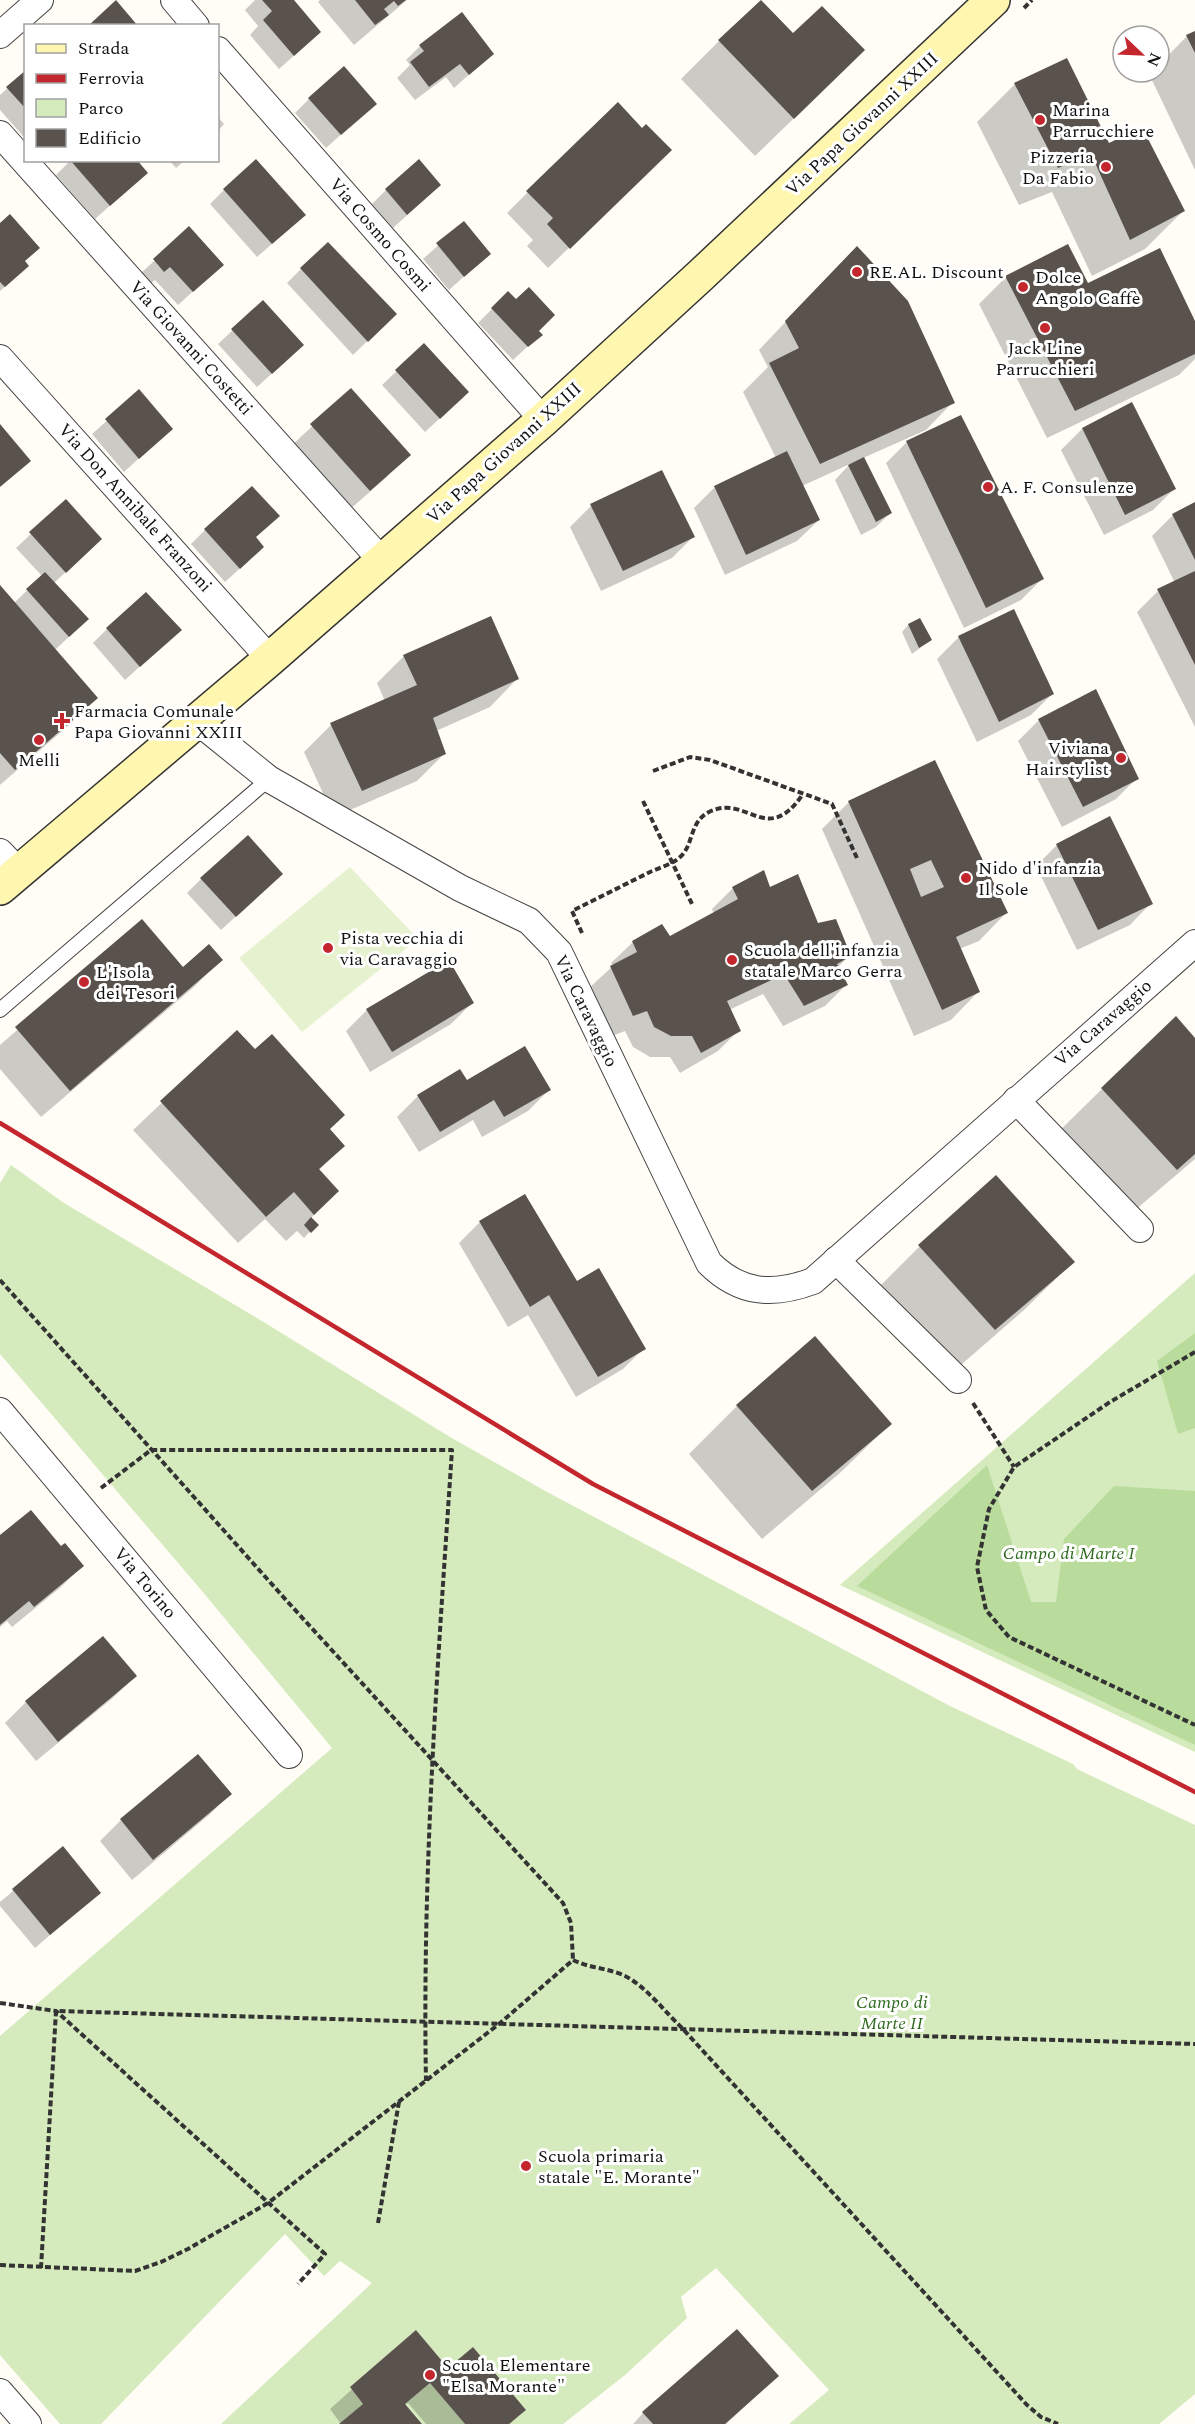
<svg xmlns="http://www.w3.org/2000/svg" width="1195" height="2424" font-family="Spectral,serif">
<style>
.green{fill:#d5ebbd}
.forest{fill:#b9dc9c}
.pitch{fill:#e6f2cf}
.shadow{fill:#0003}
.building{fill:#5a524d;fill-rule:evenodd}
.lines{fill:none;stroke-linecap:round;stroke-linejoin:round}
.lane-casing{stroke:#444;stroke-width:16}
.street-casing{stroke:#444;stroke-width:28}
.secondary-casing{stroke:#333;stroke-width:36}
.path{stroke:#333;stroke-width:4;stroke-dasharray:6 3;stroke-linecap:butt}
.lane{stroke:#fff;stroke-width:14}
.street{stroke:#fff;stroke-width:26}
.secondary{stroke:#fff6b0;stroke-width:33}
.rail{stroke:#c4262e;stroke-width:4.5}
.poi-dot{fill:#c4262e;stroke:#fff;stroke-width:2}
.labels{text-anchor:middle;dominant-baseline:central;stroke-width:6;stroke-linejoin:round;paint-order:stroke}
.poi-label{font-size:18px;fill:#111;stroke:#fff;text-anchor:start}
.street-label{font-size:18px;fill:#111;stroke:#fff}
.park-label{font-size:18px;font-style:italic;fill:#2f6b1f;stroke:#fff}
</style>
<rect width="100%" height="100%" fill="#fffdf5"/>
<g class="green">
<path d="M 11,1165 L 64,1203 L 262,1321 L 450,1437 L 549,1493 L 950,1706 L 1073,1764 L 1077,1769 L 1195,1825 L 1195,2394 L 1159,2424 L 789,2424 L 829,2390 L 716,2268 L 681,2297 L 687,2318 L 625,2375 L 563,2424 L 509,2424 L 526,2410 L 473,2347 L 448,2368 L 416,2330 L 350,2387 L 363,2404 L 339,2424 L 221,2424 L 372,2283 L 340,2261 L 324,2276 L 285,2234 L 101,2424 L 60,2424 L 0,2355 L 0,2036 L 332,1748 L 202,1591 L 0,1354 L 0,1183 Z"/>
<path d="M 1195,1273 L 1195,1752 L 840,1585 Z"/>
<path d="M 430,2383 L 465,2424 L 422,2424 L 405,2404 Z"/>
</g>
<g class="forest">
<path d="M 1195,1333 L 1195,1428 L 1178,1434 L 1157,1361 Z"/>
<path d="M 987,1465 L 1031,1602 L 1056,1602 L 1064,1539 L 1114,1486 L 1195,1491 L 1195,1745 L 857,1586 Z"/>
</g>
<path class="pitch" d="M 350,867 L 418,939 L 302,1032 L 239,958 Z"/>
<g class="shadow">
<path d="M 255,0 L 292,0 L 305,46 L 279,69 L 250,35 L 258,26 L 245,10 Z"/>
<path d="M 320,0 L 407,0 L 354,45 L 318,2 Z"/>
<path d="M 1195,33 L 1195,170 L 1149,74 L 1152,72 L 1159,72 L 1159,65 L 1187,36 Z"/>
<path d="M 719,41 L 825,88 L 755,156 L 681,79 Z"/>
<path d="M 420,46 L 492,54 L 454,88 L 446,77 L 415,100 L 397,78 L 410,65 L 406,60 Z"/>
<path d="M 1067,60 L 1108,145 L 1183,211 L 1145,249 L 1092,276 L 1052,192 L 1019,205 L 977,122 L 1015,84 Z"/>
<path d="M 26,72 L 26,134 L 23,136 L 0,110 L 0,95 Z"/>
<path d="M 309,99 L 375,104 L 326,148 L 295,113 Z"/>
<path d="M 218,117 L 224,124 L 218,131 Z"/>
<path d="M 71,160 L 146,173 L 95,219 L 56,175 Z"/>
<path d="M 169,160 L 185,160 L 176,168 Z"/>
<path d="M 649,171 L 548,268 L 527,246 L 533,240 L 507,213 L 528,192 Z"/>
<path d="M 224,190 L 289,229 L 257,257 L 210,204 Z"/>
<path d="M 386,190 L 425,199 L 393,228 L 372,204 Z"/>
<path d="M 463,223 L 489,254 L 449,290 L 423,259 Z"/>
<path d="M 0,225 L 24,262 L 13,280 L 0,291 Z"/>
<path d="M 189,229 L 222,265 L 178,305 L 155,280 L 149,285 L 140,274 Z"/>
<path d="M 301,269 L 395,314 L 353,355 L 287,283 Z"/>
<path d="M 829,276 L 953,402 L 926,430 L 863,458 L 890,513 L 876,527 L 861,535 L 835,480 L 850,464 L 802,486 L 819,520 L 797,541 L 725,575 L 694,508 L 715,487 L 776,458 L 743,392 L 768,367 L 759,350 Z"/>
<path d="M 1006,277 L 1087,284 L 1195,324 L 1195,359 L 1179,375 L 1047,438 L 979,304 Z"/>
<path d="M 508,293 L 540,335 L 513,360 L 478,323 Z"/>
<path d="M 263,302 L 288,359 L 257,387 L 218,344 Z"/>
<path d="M 424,345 L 453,406 L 425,432 L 382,385 Z"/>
<path d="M 351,390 L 388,476 L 348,511 L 290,447 Z"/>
<path d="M 139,392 L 171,429 L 124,472 L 92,434 Z"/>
<path d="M 1131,404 L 1174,489 L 1153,510 L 1104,535 L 1061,450 L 1082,429 Z"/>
<path d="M 907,442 L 1042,579 L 1021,600 L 964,628 L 886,463 Z"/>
<path d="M 66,501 L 86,553 L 54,583 L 73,633 L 55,650 L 96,698 L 69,725 L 0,785 L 0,587 L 14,603 L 42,576 L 16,548 Z"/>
<path d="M 1195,504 L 1195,727 L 1137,612 L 1158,591 L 1175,583 L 1152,536 L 1173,515 Z"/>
<path d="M 591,506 L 693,537 L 672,558 L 601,591 L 570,527 Z"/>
<path d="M 205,530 L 254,538 L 248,561 L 225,582 L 191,544 Z"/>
<path d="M 1013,611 L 1052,694 L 1031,715 L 977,742 L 937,659 L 959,637 Z"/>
<path d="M 920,620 L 931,640 L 912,654 L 902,632 L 908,625 Z"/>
<path d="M 107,629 L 180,630 L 125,680 L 93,643 Z"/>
<path d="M 404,656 L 517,679 L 490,707 L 436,731 L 444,754 L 417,781 L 334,817 L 304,752 L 331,725 L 385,701 L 377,683 Z"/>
<path d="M 1039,720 L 1137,778 L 1116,799 L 1062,827 L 1018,741 Z"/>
<path d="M 849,802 L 1006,913 L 979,941 L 959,949 L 978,992 L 951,1020 L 914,1036 L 822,829 Z"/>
<path d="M 1057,845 L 1151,903 L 1130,925 L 1077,950 L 1036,866 Z"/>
<path d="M 201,879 L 267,888 L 221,930 L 187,893 Z"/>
<path d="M 733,888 L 769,889 L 818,925 L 849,956 L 837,968 L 846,985 L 825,1006 L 783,1026 L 763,994 L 729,1010 L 739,1030 L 718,1051 L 680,1073 L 670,1057 L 650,1057 L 633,1047 L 625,1031 L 612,1036 L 589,988 L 613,966 L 611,963 L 633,942 L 669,938 L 714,914 L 712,909 Z"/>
<path d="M 142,921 L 183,969 L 221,960 L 194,987 L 41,1117 L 0,1069 L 0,1045 Z"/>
<path d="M 449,962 L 472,1003 L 451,1024 L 370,1072 L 346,1031 L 367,1010 Z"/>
<path d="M 237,1032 L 343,1146 L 318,1171 L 337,1191 L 310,1219 L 316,1225 L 304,1238 L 297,1231 L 286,1241 L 265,1219 L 238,1243 L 133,1130 Z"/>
<path d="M 1195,1040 L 1195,1159 L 1127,1217 L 1053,1137 L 1102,1089 Z"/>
<path d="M 467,1082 L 549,1090 L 528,1111 L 482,1137 L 473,1120 L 419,1152 L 397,1117 L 418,1096 Z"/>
<path d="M 480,1222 L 644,1348 L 623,1369 L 576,1397 L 528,1315 L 508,1327 L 459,1243 Z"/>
<path d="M 919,1247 L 1073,1262 L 1024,1310 L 946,1378 L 871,1295 Z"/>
<path d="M 737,1406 L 890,1424 L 841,1472 L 762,1539 L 689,1454 Z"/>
<path d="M 0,1537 L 61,1548 L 82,1566 L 61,1587 L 12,1627 L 7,1621 L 0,1627 Z"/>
<path d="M 135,1676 L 114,1697 L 36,1761 L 5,1723 L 26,1702 Z"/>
<path d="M 198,1756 L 230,1794 L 209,1815 L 132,1880 L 100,1841 L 121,1820 Z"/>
<path d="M 63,1849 L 99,1893 L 35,1948 L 0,1906 L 0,1902 Z"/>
<path d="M 416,2332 L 448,2370 L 524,2410 L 510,2424 L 426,2424 L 408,2403 L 404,2406 L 420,2424 L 341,2424 L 330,2409 Z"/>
<path d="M 777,2376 L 726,2424 L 633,2424 L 643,2413 Z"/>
</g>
<g class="building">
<path d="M 116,0 L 138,26 L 88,26 Z"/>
<path d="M 262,0 L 294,0 L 321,32 L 294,56 L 263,20 L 272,11 Z"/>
<path d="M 355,0 L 406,0 L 398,6 L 394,1 L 384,9 L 389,15 L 375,25 Z"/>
<path d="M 761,0 L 793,33 L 822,6 L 865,50 L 794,119 L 718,40 Z"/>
<path d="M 462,12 L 494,54 L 469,75 L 460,64 L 429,87 L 410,62 L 424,51 L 419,45 Z"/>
<path d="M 1195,31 L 1195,53 L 1186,35 Z"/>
<path d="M 1067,58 L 1109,143 L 1142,127 L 1185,211 L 1130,240 L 1091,154 L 1058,168 L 1014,83 Z"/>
<path d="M 344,66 L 377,104 L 341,135 L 308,98 Z"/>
<path d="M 26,70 L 26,109 L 6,87 Z"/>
<path d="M 618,102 L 642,128 L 646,124 L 672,150 L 570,249 L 547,224 L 553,218 L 526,191 Z"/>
<path d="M 256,159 L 306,215 L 272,244 L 223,189 Z"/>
<path d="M 419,159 L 441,185 L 407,215 L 385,189 Z"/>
<path d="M 70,160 L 137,160 L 148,173 L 110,206 Z"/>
<path d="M 10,214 L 40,248 L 25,261 L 29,266 L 5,287 L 0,282 L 0,223 Z"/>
<path d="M 464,221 L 491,254 L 464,277 L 436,243 Z"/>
<path d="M 189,226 L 224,265 L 193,292 L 170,267 L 164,272 L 153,259 Z"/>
<path d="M 328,242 L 397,314 L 368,342 L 300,268 Z"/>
<path d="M 1068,244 L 1088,283 L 1160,248 L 1195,321 L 1195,354 L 1075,411 L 1005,276 Z"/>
<path d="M 857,246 L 908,301 L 955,403 L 820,464 L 769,363 L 799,348 L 785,321 Z"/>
<path d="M 529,287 L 555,315 L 539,331 L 543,335 L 528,347 L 491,308 L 508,291 L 516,299 Z"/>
<path d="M 263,300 L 304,345 L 272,374 L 231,329 Z"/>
<path d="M 424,343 L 469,392 L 440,419 L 395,370 Z"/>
<path d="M 351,388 L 411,455 L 370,491 L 310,424 Z"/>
<path d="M 139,389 L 173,429 L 139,459 L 105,419 Z"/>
<path d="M 1132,402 L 1176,489 L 1125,515 L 1082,428 Z"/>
<path d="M 961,415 L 1044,579 L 986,608 L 906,441 Z"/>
<path d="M 0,424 L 31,461 L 0,487 Z"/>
<path d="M 787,451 L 820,520 L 746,555 L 714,486 Z"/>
<path d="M 864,457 L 892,513 L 876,522 L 848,465 Z"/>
<path d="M 662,470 L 695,537 L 623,571 L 590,504 Z"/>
<path d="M 252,486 L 280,516 L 256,537 L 264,547 L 240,569 L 204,529 Z"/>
<path d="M 66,499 L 102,539 L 66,573 L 29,532 Z"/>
<path d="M 1195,502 L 1195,560 L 1172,514 Z"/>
<path d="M 1195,571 L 1195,665 L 1157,589 Z"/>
<path d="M 45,572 L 89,619 L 69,637 L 26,589 Z"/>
<path d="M 0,585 L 98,698 L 15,770 L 0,753 Z"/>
<path d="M 146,592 L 182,630 L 140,667 L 106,628 Z"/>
<path d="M 1014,609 L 1054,694 L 999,722 L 958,636 Z"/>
<path d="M 491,616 L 519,679 L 433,718 L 446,754 L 362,791 L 330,723 L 417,685 L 403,655 Z"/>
<path d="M 920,618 L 932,640 L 919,648 L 908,624 Z"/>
<path d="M 1096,689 L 1139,779 L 1083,807 L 1038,719 Z"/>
<path d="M 935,760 L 1008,913 L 956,937 L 980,992 L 942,1010 L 848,801 ZM 931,860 L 944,887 L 921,897 L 910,869 Z"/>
<path d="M 1110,816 L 1153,904 L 1098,930 L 1056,844 Z"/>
<path d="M 248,835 L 283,874 L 236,917 L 200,878 Z"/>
<path d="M 764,870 L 770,887 L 798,874 L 818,923 L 836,919 L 851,956 L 837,964 L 848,985 L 804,1006 L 784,974 L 727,1001 L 741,1031 L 701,1053 L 692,1036 L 671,1036 L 654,1027 L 647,1011 L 633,1016 L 610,966 L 637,952 L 632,941 L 662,924 L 670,936 L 738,899 L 732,887 Z"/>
<path d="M 142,919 L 183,967 L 209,944 L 223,960 L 70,1091 L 15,1027 Z"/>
<path d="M 449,960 L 474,1003 L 392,1052 L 366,1009 Z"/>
<path d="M 1176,1016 L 1195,1038 L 1195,1154 L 1177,1170 L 1101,1088 Z"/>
<path d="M 237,1030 L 255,1049 L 272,1034 L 345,1115 L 330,1129 L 345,1146 L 319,1169 L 339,1191 L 314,1215 L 294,1192 L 266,1217 L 160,1101 Z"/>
<path d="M 525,1046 L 551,1090 L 504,1117 L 494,1100 L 440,1132 L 417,1095 L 460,1069 L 467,1080 Z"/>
<path d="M 996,1175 L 1075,1262 L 995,1330 L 918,1245 Z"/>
<path d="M 525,1194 L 577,1281 L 599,1268 L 646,1349 L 598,1377 L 549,1295 L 530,1307 L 479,1221 Z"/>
<path d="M 311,1217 L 319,1225 L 311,1233 L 304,1225 Z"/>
<path d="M 815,1336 L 892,1424 L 812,1491 L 736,1405 Z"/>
<path d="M 31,1510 L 61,1546 L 65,1543 L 84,1566 L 34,1607 L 29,1601 L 0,1625 L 0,1535 Z"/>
<path d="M 103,1636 L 137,1676 L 58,1742 L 25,1701 Z"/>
<path d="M 198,1754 L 232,1794 L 153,1860 L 120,1819 Z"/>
<path d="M 63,1846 L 101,1893 L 50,1935 L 12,1889 Z"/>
<path d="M 737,2329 L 779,2376 L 725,2424 L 653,2424 L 642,2412 Z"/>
<path d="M 416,2330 L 448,2368 L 473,2347 L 526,2410 L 509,2424 L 465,2424 L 430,2383 L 405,2404 L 422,2424 L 339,2424 L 363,2404 L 350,2387 Z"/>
</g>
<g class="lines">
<g class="lane-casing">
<path id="lane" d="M 0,1010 L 269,779"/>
</g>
<g class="street-casing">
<g id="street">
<path d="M 174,0 L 196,26"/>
<path d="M 0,35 L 40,0"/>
<path d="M 218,50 L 543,420"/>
<path d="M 0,134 L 382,561"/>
<path d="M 0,358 L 270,659"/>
<path d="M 197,721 L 269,779 L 460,888 L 529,921 L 559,952 L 709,1263 C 740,1294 773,1296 813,1281 L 1195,943"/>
<path d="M 0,852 L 19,872"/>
<path d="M 1016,1100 L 1140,1229"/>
<path d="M 836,1260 L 958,1380"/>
<path d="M 0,1411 L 289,1755"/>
<path d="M 0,2392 L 28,2424"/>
</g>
</g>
<g class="secondary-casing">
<path id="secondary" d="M 0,888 L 270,659 L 543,420 L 700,276 L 993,0"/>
</g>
<g class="path">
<path d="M 1024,8 L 1032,0"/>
<path d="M 653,771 L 690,757 L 710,760 L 832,804 L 857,858"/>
<path d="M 643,801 L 692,904"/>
<path d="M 582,933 L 572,911 C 598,898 624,885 650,872 C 659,868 672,864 679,858 C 695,845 688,821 711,811 C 748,795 767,847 803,794"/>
<path d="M 0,1280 L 286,1600 L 563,1903 L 571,1923 L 573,1960"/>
<path d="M 1195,1352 L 1110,1402 L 1014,1467 L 989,1509 L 977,1567 L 986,1610 L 1009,1637 L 1195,1725"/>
<path d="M 973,1403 L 1014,1467"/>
<path d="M 101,1488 L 151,1450 L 452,1450 C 438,1660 422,1870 426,2081"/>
<path d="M 573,1960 C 589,1968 607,1968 623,1975 C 645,1985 664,2011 682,2028 L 1027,2405 L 1041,2417 L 1058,2424"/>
<path d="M 0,2003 L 56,2011 L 325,2254 L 298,2284"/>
<path d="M 378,2223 L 399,2102"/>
<path d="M 0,2265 L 135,2271 L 161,2262 L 188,2249 L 268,2203 L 499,2024 L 573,1960"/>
<path d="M 41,2268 L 56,2011 L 1195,2044"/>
</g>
<use href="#lane" class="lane"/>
<use href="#street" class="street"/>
<use href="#secondary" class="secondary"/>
<path class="rail" d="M 0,1123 L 593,1484 L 1195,1792"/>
</g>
<g class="poi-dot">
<circle cx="1040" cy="120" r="6"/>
<circle cx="1106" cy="167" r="6"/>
<circle cx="857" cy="272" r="6"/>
<circle cx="1023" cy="287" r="6"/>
<circle cx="1045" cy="328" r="6"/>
<circle cx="988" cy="487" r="6"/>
<path d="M59 712h6v6h6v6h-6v6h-6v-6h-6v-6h6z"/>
<circle cx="39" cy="740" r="6"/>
<circle cx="1121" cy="758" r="6"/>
<circle cx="966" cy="878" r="6"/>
<circle cx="328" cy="948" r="6"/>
<circle cx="732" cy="960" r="6"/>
<circle cx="84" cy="982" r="6"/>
<circle cx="526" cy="2166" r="6"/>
<circle cx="430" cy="2375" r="6"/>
</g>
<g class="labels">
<g class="poi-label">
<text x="1052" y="110">Marina<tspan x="1052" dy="21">Parrucchiere</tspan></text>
<text x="1094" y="157" text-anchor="end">Pizzeria<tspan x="1094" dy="21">Da Fabio</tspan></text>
<text x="869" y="272">RE.AL. Discount</text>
<text x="1035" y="277">Dolce<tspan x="1035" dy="21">Angolo Caffè</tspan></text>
<text x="1045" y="348" text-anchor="middle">Jack Line<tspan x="1045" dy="21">Parrucchieri</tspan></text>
<text x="1000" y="487">A. F. Consulenze</text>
<text x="74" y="711">Farmacia Comunale<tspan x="74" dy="21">Papa Giovanni XXIII</tspan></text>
<text x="1109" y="748" text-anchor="end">Viviana<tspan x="1109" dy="21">Hairstylist</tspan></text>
<text x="39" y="760" text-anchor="middle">Melli</text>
<text x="978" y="868">Nido d'infanzia<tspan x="978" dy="21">Il Sole</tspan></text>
<text x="340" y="938">Pista vecchia di<tspan x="340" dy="21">via Caravaggio</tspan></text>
<text x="744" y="950">Scuola dell'infanzia<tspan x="744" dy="21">statale Marco Gerra</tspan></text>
<text x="96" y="972">L'Isola<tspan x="96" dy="21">dei Tesori</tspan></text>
<text x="538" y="2156">Scuola primaria<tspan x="538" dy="21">statale "E. Morante"</tspan></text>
<text x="442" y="2365">Scuola Elementare<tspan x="442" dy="21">"Elsa Morante"</tspan></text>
</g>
<g class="street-label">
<text transform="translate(862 124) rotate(-43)">Via Papa Giovanni XXIII</text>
<text transform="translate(380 235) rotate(49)">Via Cosmo Cosmi</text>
<text transform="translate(191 348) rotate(48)">Via Giovanni Costetti</text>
<text transform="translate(504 453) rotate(-42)">Via Papa Giovanni XXIII</text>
<text transform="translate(135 508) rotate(48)">Via Don Annibale Franzoni</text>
<text transform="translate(586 1011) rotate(64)">Via Caravaggio</text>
<text transform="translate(1103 1023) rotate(-41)">Via Caravaggio</text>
<text transform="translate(145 1583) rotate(50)">Via Torino</text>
</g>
<g class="park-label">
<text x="1069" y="1553">Campo di Marte I</text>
<text x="892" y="2002">Campo di<tspan x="892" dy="21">Marte II</tspan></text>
</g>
</g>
<rect x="24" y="24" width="195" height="138" fill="#ffffff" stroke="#a0a0a0" stroke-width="1.5"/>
<rect x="36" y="44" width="30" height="9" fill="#fff6b0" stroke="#a0a0a0" stroke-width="1.5"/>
<text x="78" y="54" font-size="18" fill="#111111">Strada</text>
<rect x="36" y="74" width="30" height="9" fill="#c4262e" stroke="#a0a0a0" stroke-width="1.5"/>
<text x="78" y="84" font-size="18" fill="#111111">Ferrovia</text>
<rect x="36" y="99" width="30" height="18" fill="#d5ebbd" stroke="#a0a0a0" stroke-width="1.5"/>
<text x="78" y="114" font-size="18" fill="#111111">Parco</text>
<rect x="36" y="129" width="30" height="18" fill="#5a524d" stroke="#a0a0a0" stroke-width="1.5"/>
<text x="78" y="144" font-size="18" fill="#111111">Edificio</text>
<g transform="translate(1141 54) rotate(113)"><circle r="28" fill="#ffffff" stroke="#a0a0a0" stroke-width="1.5"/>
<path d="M0-4.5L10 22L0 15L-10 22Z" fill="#c4262e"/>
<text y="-9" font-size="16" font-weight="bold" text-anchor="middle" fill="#111111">N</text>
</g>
</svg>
